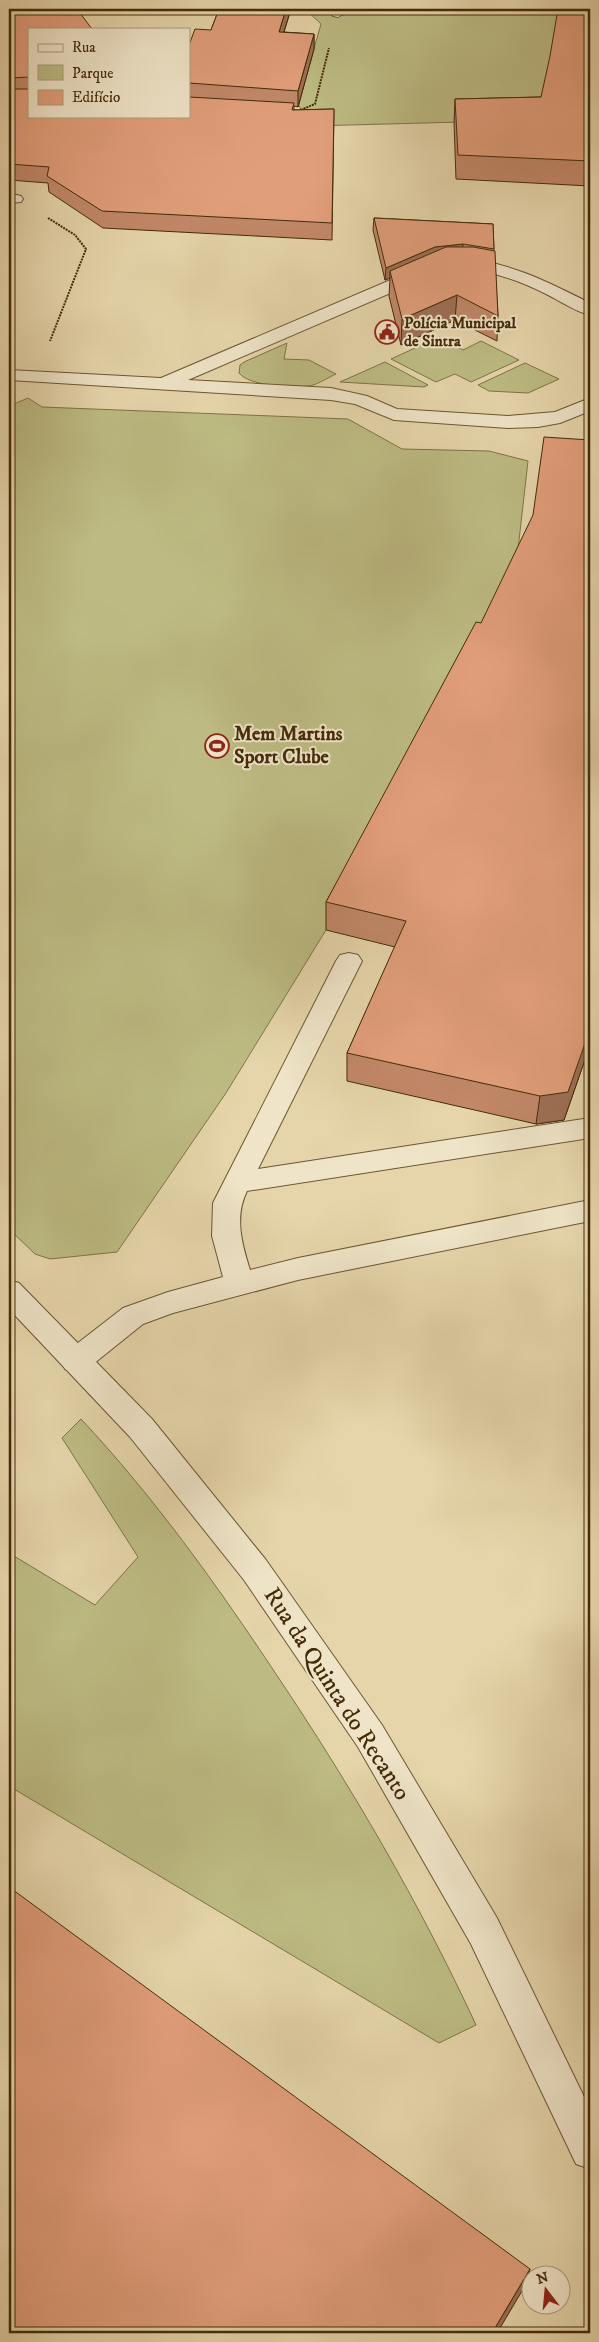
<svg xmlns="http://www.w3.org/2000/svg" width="599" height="2342" font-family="'IM FELL DW Pica',serif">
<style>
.green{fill:#bdbb83;stroke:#807346}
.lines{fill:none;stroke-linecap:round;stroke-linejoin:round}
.service-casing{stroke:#6c5632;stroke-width:2}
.tertiary-casing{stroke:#6c5632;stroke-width:2}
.path{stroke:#442b09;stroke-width:2;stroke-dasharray:2 1;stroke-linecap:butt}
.service{fill:#efe4c8;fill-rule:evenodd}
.tertiary{fill:#efe4c8;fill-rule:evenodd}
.wall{fill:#c28869;stroke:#442b09}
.shaded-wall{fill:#9e6f55;stroke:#442b09}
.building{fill:#e19e7a;stroke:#442b09}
.labels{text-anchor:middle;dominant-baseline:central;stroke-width:4;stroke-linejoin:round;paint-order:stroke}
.far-poi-label{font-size:16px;font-weight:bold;fill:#442b09;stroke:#efe4c8;text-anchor:start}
.poi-label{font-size:20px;font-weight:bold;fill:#442b09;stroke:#efe4c8;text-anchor:start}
.near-street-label{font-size:24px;fill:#442b09;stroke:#efe4c8}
</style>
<rect width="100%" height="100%" fill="#e6d5ab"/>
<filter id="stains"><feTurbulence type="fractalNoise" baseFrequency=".004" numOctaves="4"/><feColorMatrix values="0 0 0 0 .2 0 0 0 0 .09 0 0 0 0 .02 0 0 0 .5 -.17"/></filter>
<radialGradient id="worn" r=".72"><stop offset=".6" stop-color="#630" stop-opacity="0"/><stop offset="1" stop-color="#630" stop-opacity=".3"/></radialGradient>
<g class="green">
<path d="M 305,9 L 560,9 L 539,120 L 310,126 L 298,104 L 321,24 Z"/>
<path d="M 439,337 L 463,350 L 481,341 L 519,360 L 471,382 L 455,374 L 436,382 L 391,359 Z"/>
<path d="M 287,343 L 284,359 L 309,360 L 336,374 C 327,378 316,386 307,386 C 291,388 249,386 239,373 L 240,365 L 244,362 Z"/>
<path d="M 385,362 L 428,385 L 424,387 L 340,382 Z"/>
<path d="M 525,363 L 559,379 L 528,393 L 489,391 L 478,385 Z"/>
<path d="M 28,398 L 42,407 L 348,419 L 402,449 L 489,451 L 528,461 L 516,567 L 326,930 L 226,1093 L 117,1252 L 50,1259 L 35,1254 L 9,1229 L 9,406 Z"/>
<path d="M 81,1419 C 154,1497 217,1585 276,1674 C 351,1786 419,1902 476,2025 L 439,2043 L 9,1786 L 9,1553 L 95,1605 L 138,1557 L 62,1438 Z"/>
</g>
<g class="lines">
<g class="service-casing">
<g id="service">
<path d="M 326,9 L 341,9 L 345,13 L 338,17 L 333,16 Z"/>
<path d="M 9,193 L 21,196 L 23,199 L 21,202 L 9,203 Z"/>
<path d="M 462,258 C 509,262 548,282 590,303 L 590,315 C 576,312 562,302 548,295 C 514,278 483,267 444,270 L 188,380 L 331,388 L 367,396 L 397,409 L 508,416 L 555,412 L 590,398 L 590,411 L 560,423 L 538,427 L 508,428 L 394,420 L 355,404 L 331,400 L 9,380 L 9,370 L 161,378 L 435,261 Z"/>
<path d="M 349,953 L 358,955 L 362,961 L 258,1169 L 590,1118 L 590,1138 L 247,1191 C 234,1217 242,1244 250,1270 L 298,1258 L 590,1200 L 590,1221 L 298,1280 L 173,1313 L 143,1324 L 87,1369 L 76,1373 L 65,1369 L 61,1361 L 65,1353 L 123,1308 L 168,1292 L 223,1277 L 212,1236 L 213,1203 L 336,961 L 340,955 Z"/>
</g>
</g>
<g class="tertiary-casing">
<path id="tertiary" d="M 9,1280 L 19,1283 L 152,1419 L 266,1560 L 382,1725 L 497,1918 L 590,2109 L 590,2169 L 576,2164 L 471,1944 L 358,1747 L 244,1580 L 130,1437 L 9,1309 Z"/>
</g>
<g class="path">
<path d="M 298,111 L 315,104 L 329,48"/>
<path d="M 48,218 L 75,235 L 86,249 L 50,341"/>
</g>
<use href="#service" class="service"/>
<use href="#tertiary" class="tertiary"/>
</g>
<g class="wall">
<path d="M 9,9 L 29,29 L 189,116 L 189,45 L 211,30 L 219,9 L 291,9 L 284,32 L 314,34 L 314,49 L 298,107 L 294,106 L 294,110 L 334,109 L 332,240 L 103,228 L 49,192 L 48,183 L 9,180 Z"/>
<path d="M 590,9 L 590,186 L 456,179 L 454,123 L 455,99 L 541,97 Z"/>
<path d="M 374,218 L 493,224 L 494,251 L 498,316 L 497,341 L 455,320 L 401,345 L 389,296 L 390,278 L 385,280 L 373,230 Z"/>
<path d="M 590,440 L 590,1045 L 564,1120 L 536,1124 L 347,1081 L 347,1053 L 395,947 L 326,930 L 326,902 L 481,623 Z"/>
</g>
<g class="shaded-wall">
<path d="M 286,9 L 291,9 L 279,47 L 279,32 Z"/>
<path d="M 314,34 L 314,49 L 298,107 L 298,91 Z"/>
<path d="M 463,244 L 462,256 L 390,271 L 390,278 L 385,280 L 386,268 L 435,247 Z"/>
<path d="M 457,295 L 455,320 L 401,345 L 402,319 Z"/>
<path d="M 590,1029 L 590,1045 L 564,1120 L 536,1124 L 540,1096 Z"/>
<path d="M 530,2269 L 525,2286 L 497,2333 L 492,2333 Z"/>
</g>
<g class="building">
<path d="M 9,9 L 77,9 L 92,29 L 29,29 L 29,77 L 9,78 Z"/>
<path d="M 219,9 L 286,9 L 279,32 L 314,34 L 298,91 L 189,83 L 189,45 L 195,29 L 211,30 Z"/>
<path d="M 558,9 L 590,9 L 590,161 L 458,155 L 455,99 L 541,97 L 550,56 Z"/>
<path d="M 9,89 L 29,89 L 29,116 L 189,116 L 189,97 L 294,103 L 292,110 L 334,109 L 332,223 L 102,211 L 47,176 L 49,167 L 9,164 Z"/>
<path d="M 374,218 L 493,224 L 494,249 L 463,244 L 435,247 L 386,268 Z"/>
<path d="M 446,247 L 473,247 L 495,251 L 498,316 L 457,295 L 402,319 L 390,271 Z"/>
<path d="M 544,437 L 590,440 L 590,1029 L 568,1092 L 540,1096 L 347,1053 L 406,921 L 326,902 L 476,622 L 481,623 L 533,515 Z"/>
<path d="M 9,1887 L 530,2269 L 492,2333 L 9,2333 Z"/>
</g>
<defs>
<g id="civic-ring" transform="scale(1.25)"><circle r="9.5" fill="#efe4c8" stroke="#8f2418" stroke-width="1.5"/><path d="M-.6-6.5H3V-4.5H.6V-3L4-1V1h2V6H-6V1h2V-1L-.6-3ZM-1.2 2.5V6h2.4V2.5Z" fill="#8f2418"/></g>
<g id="stadium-ring" transform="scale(1.25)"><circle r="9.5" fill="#efe4c8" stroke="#8f2418" stroke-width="1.5"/><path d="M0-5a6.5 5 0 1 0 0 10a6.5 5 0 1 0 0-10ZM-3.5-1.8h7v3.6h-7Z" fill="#8f2418"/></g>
</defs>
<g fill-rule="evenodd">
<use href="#civic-ring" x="387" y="332"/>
<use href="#stadium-ring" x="217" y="746"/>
</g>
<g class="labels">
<g class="far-poi-label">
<text x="404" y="323">Polícia Municipal<tspan x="404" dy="18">de Sintra</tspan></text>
</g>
<g class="poi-label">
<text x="234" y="734">Mem Martins<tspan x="234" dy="23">Sport Clube</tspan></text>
</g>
<g class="near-street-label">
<text transform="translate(337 1694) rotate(57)">Rua da Quinta do Recanto</text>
</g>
</g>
<rect width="599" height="2342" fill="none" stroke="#e6d5ab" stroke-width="30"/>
<rect x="10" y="10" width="579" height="2322" fill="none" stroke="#442b09" stroke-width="2.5"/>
<rect x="15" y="15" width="569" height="2312" fill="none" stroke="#442b09"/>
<rect x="28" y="28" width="162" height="90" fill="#efe4c8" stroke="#ab9a7c"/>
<rect x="38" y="44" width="25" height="8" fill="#efe4c8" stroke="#ab9a7c"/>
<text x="72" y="52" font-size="15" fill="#442b09">Rua</text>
<rect x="38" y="65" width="25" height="15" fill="#bdbb83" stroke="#ab9a7c"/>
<text x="72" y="78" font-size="15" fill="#442b09">Parque</text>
<rect x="38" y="90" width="25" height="15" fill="#e19e7a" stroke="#ab9a7c"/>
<text x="72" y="102" font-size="15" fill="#442b09">Edifício</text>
<g transform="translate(546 2290) rotate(344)"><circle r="24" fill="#efe4c8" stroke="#ab9a7c"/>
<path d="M0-4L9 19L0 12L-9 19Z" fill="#8f2418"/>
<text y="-8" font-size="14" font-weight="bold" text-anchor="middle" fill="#442b09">N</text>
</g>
<rect width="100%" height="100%" filter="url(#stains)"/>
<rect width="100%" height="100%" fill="url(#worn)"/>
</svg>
